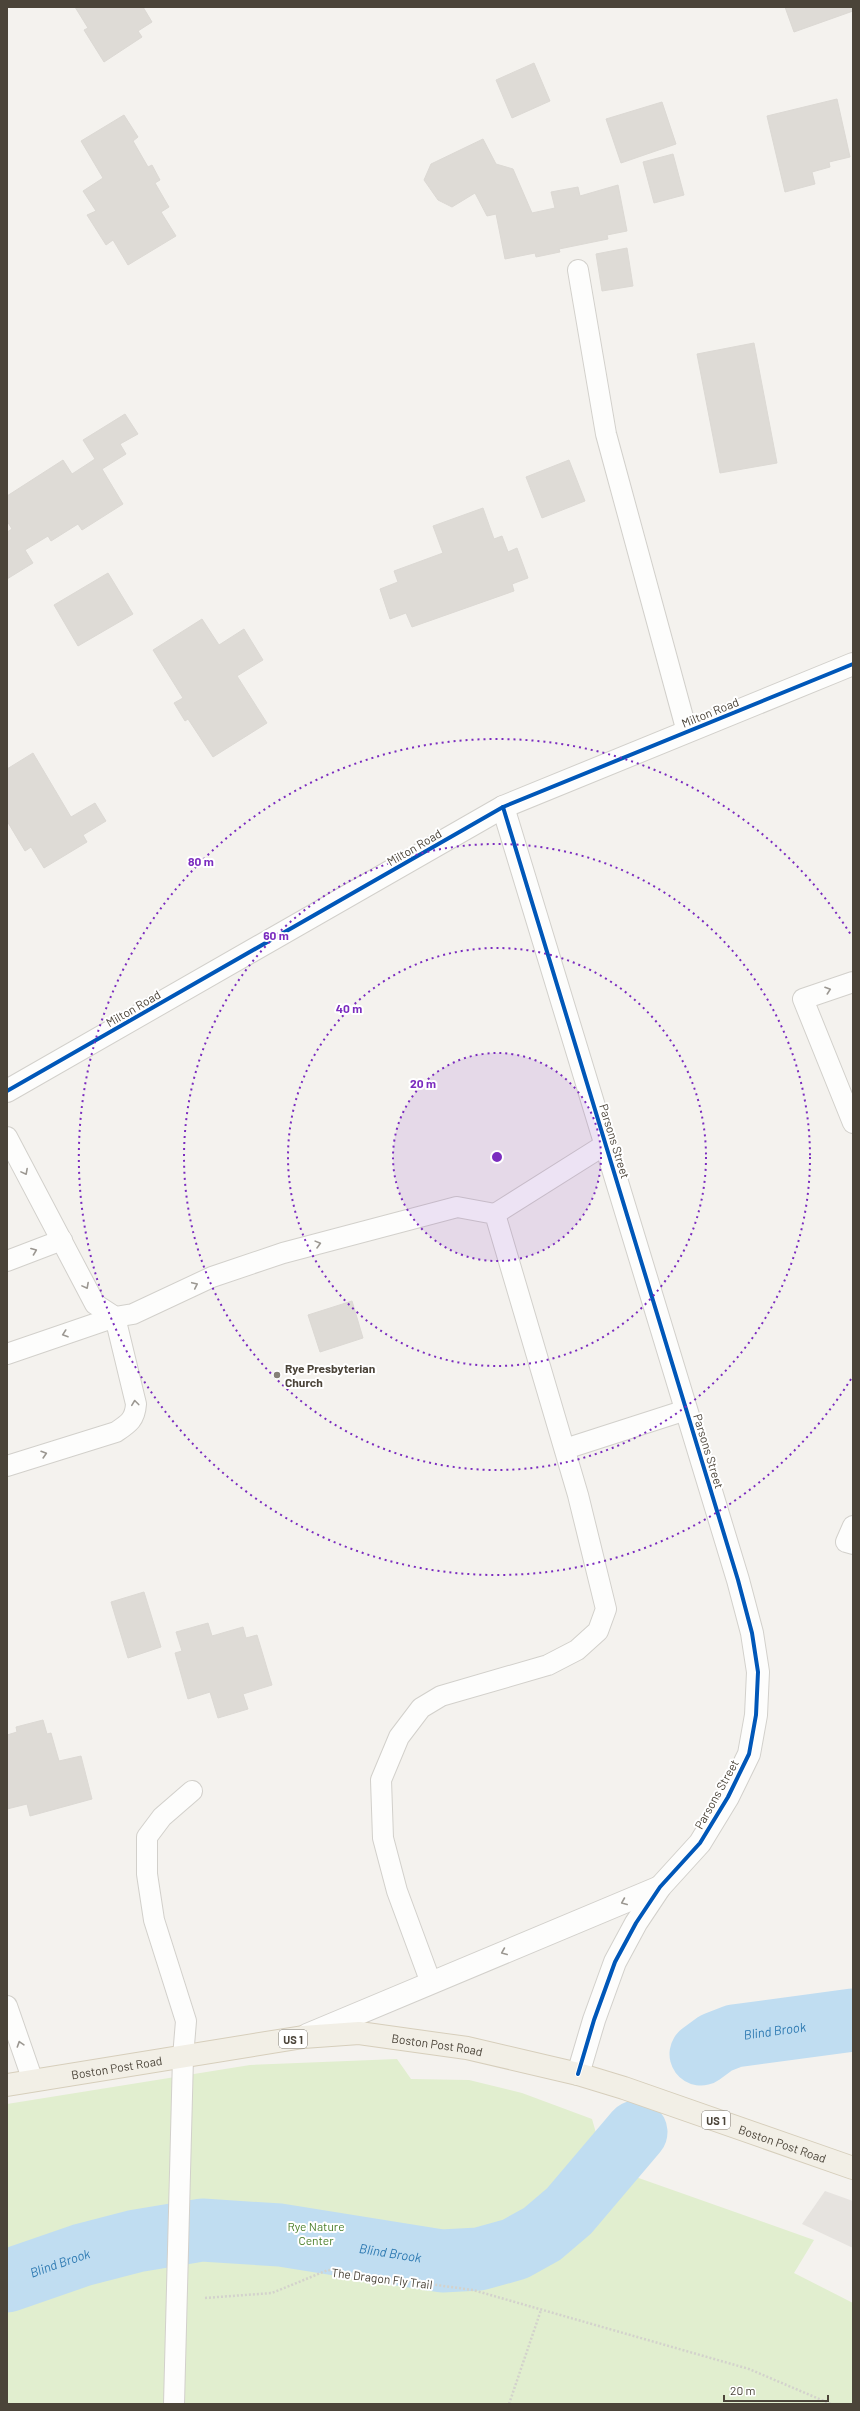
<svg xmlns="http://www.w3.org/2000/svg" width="860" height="2411" font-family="Barlow,sans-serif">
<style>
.green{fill:#e1eecf}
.parking{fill:#e6e3df}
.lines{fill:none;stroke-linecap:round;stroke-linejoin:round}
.river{stroke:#c0ddf1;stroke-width:63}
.building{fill:#dedbd6;stroke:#dcd9d4}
.service-casing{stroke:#d2d0cb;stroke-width:22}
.minor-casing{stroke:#d2d0cb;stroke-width:24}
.tertiary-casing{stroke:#d2d0cb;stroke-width:24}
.primary-casing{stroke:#d6cebb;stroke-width:24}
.path{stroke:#d3d2cc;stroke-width:2.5;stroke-dasharray:2 2;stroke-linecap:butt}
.service{stroke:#fdfdfc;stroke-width:20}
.minor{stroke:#fdfdfc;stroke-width:22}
.tertiary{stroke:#fdfdfc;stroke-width:22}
.primary{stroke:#f2efe6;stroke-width:22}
.cycleway-casing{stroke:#fff;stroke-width:6}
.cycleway{stroke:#0057b8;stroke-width:4}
.oneway{stroke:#9b9791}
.ring{fill:none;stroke:#7b2cbf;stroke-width:2;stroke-dasharray:2 4}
.poi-dot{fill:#868178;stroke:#fff;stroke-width:1.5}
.labels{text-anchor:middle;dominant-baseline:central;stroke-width:4;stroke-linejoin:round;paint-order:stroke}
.shield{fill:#fff;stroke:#817c74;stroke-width:1}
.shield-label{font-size:11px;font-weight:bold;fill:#4b4439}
.street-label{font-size:12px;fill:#4b4439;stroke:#fff}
.poi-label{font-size:12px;font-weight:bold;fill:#4b4439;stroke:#fff;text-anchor:start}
.park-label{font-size:12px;fill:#4a7f2a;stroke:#fff}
.water-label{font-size:13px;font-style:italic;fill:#2e7ab2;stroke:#fff}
.centre{fill:#7b2cbf;stroke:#fff;stroke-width:2}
.ring-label{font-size:12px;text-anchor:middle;font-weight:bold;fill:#7b2cbf;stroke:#fff;stroke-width:4;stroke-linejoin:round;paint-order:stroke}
</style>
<rect width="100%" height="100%" fill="#f4f2ee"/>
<path class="green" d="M 397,2059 L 411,2079 L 469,2080 L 522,2093 L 592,2119 L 598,2140 L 582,2158 L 814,2240 L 794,2273 L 853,2303 L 853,2404 L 7,2404 L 7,2104 L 250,2065 Z"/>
<path class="parking" d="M 825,2191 L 853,2201 L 853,2248 L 802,2224 Z"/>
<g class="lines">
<g class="river">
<path id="s1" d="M 701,2054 L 716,2043 L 734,2036 L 853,2020"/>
<path id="s2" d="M 7,2281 L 82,2255 L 136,2241 L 202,2230 L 280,2235 L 442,2261 L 479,2259 L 515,2249 L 542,2234 L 569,2211 L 636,2132"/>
</g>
</g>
<g class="building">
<path d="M 75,7 L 143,7 L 152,22 L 138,31 L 142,37 L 104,62 L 84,30 L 88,28 Z"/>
<path d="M 785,7 L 853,7 L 853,11 L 794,32 Z"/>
<path d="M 534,63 L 550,101 L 512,118 L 496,80 Z"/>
<path d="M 837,99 L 850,157 L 829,162 L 830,167 L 812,172 L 815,184 L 785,192 L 767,116 Z"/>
<path d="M 662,102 L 676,144 L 621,163 L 606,119 Z"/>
<path d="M 124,115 L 138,137 L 133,141 L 148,167 L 152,165 L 160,180 L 155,183 L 169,207 L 161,212 L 176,236 L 128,265 L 113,240 L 106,245 L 87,215 L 96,211 L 83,191 L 103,178 L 81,141 Z"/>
<path d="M 483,139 L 496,164 L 513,169 L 532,213 L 555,208 L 551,192 L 578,187 L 580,196 L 618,185 L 627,231 L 607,235 L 608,239 L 559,249 L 560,252 L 536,257 L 535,253 L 505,259 L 496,214 L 487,216 L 475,193 L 452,207 L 438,200 L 424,180 L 431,164 Z"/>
<path d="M 673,154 L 684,195 L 654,203 L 643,162 Z"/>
<path d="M 627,248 L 633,286 L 602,291 L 596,254 Z"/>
<path d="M 754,343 L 777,463 L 720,473 L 697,354 Z"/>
<path d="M 125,414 L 138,434 L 120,444 L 126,454 L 102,469 L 123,504 L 82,530 L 78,524 L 51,541 L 48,536 L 25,550 L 33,563 L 7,579 L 7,532 L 12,529 L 7,521 L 7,496 L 63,460 L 72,474 L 95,459 L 83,440 Z"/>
<path d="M 569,460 L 585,501 L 542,518 L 526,477 Z"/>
<path d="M 483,508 L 494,539 L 502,536 L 508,552 L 517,548 L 528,578 L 512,584 L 514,591 L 412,627 L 406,613 L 390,619 L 380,589 L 398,582 L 394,571 L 443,553 L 433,526 Z"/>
<path d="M 108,573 L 133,614 L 78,646 L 54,605 Z"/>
<path d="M 202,619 L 219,645 L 244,629 L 263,660 L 237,676 L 267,723 L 213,757 L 188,719 L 185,721 L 174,703 L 183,698 L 153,650 Z"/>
<path d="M 33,753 L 71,817 L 95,803 L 106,821 L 83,835 L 87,842 L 44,868 L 31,847 L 25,851 L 7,821 L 7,769 Z"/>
<path d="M 352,1301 L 363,1338 L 320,1352 L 308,1315 Z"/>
<path d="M 144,1592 L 161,1647 L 128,1658 L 111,1602 Z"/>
<path d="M 208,1623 L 212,1636 L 243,1627 L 246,1638 L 257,1635 L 272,1685 L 243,1694 L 248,1709 L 218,1718 L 210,1692 L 188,1699 L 175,1653 L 182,1651 L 176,1632 Z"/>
<path d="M 43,1720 L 47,1734 L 51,1733 L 59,1761 L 81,1756 L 92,1799 L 30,1816 L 27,1804 L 7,1809 L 7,1735 L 17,1732 L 16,1727 Z"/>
</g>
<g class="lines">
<g class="service-casing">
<g id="service">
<path d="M 578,270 L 606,434 L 687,732"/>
<path d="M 853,982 L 803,999 L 853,1123"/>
<path d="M 7,1137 L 95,1304 L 115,1317 L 133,1314 L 212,1277 L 283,1253 L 457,1207 L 495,1214 L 578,1495 L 606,1609 L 598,1631 L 577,1650 L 548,1665 L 441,1696 L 421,1708 L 399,1737 L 381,1780 L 383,1838 L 397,1891 L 431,1983"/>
<path d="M 495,1214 L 606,1144"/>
<path d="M 7,1261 L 62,1240"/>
<path d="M 7,1354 L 115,1317 L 136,1404 C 135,1420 128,1424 116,1432 L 7,1466"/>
<path d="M 565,1449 L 686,1410"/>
<path d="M 853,1526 L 846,1542 L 853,1544"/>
<path d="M 7,2006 L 33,2081"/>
<path d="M 174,2404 L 183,2057 L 186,2021 L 154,1920 L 147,1874 L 147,1837 L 162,1817 L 192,1791"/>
</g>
</g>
<g class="minor-casing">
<g id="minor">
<path d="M 503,807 L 738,1580 L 752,1633 L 758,1672 L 756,1715 L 749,1754 L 728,1797 L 700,1843 L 660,1887 L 636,1923 L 615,1962 L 594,2020 L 578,2074"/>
<path d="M 307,2035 L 660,1887"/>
</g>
</g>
<g class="tertiary-casing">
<path id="tertiary" d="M 7,1091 L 503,807 L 853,664"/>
</g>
<g class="primary-casing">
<g id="primary">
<path id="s3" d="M 7,2085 L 303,2037 L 359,2033 L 467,2048 L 578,2074 L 624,2088 L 853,2168"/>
</g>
</g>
<g class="path">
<path d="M 205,2298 L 272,2293 L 328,2270 L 473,2290 L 749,2369 L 831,2404"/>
<path d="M 509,2404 L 541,2310"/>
</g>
<use href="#service" class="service"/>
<use href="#minor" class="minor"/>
<use href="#tertiary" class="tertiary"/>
<use href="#primary" class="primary"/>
<g class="cycleway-casing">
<g id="cycleway">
<path d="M 503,807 L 738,1580 L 752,1633 L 758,1672 L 756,1715 L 749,1754 L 728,1797 L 700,1843 L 660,1887 L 636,1923 L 615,1962 L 594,2020 L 578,2074"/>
<path d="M 7,1091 L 503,807 L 853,664"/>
</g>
</g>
<use href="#cycleway" class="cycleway"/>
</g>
<defs><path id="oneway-chevron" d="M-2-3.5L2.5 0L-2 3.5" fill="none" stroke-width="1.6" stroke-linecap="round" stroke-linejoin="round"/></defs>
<g class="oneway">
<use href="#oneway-chevron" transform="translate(828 990) rotate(-19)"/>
<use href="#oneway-chevron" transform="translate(25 1172) rotate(62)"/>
<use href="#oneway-chevron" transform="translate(318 1244) rotate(-15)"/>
<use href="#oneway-chevron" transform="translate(34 1251) rotate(-21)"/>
<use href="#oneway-chevron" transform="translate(195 1285) rotate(-25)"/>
<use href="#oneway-chevron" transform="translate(86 1286) rotate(62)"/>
<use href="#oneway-chevron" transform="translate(65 1334) rotate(161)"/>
<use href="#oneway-chevron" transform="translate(135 1403) rotate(-97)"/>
<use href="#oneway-chevron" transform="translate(44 1454) rotate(-17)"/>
<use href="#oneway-chevron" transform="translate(624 1902) rotate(157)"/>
<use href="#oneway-chevron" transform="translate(504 1952) rotate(157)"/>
<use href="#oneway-chevron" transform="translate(20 2044) rotate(-108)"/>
</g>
<circle cx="497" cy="1157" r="104" fill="#7b2cbf" fill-opacity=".12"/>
<g class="ring">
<circle cx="497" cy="1157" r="104"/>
<circle cx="497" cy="1157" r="209"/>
<circle cx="497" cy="1157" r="313"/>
<path d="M851 1379A418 418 0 1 1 851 935"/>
</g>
<circle class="poi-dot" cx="277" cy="1375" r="4"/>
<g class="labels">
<g class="shield">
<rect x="279" y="2030" width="28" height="18" rx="3"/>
<rect x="702" y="2111" width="28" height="18" rx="3"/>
</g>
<g class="shield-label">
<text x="293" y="2039">US 1</text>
<text x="716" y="2120">US 1</text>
</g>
<g class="street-label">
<text transform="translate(710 712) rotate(-22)">Milton Road</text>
<text transform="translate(414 847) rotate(-30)">Milton Road</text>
<text transform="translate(133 1008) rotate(-30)">Milton Road</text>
<text transform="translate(615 1141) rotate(73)">Parsons Street</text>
<text transform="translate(709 1451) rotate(73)">Parsons Street</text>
<text transform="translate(716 1794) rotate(-61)">Parsons Street</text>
<text stroke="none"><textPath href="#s3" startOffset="435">Boston Post Road</textPath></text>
<text stroke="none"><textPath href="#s3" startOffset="111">Boston Post Road</textPath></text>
<text stroke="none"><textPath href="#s3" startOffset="795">Boston Post Road</textPath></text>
<text transform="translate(382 2278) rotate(7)">The Dragon Fly Trail</text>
</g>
<g class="poi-label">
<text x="285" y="1368">Rye Presbyterian<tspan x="285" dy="14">Church</tspan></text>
</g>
<g class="park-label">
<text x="316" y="2226">Rye Nature<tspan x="316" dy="14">Center</tspan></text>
</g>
<g class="water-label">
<text stroke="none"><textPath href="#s1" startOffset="79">Blind Brook</textPath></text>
<text stroke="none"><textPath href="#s2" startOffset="392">Blind Brook</textPath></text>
<text stroke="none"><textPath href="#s2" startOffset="56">Blind Brook</textPath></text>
</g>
</g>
<circle cx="497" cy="1157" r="6" class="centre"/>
<g class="ring-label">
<text x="201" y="866">80 m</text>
<text x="276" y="940">60 m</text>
<text x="349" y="1013">40 m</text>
<text x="423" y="1088">20 m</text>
</g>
<rect width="860" height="2411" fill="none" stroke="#4b4439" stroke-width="16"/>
<path d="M724 2395v6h104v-6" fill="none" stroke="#4b4439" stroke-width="2"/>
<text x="730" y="2395" font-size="12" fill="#4b4439" stroke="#ffffff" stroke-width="3" paint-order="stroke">20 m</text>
</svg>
